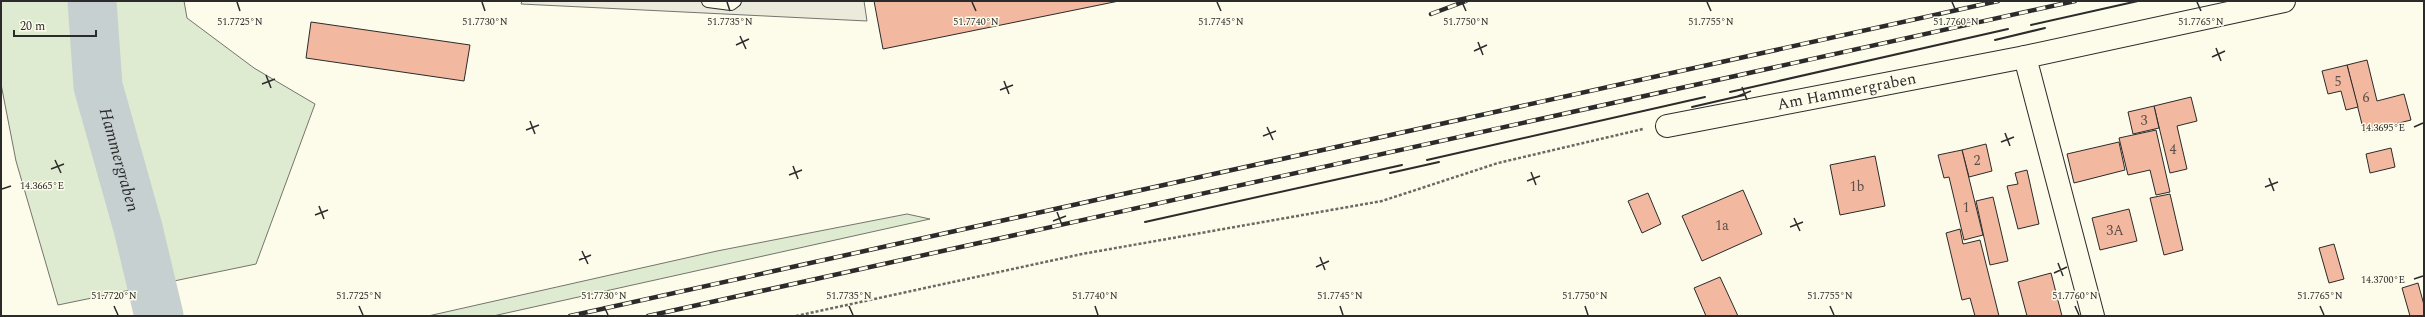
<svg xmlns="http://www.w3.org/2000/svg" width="2425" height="317" font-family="Spectral,serif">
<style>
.green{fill:#deebd1;stroke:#74746e}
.parking{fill:#eceadb;stroke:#74746e}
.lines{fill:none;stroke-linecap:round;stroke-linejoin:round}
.river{stroke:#c7d0d0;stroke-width:49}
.building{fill:#f2b8a0;stroke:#2b2b2b}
.lane-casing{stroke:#2b2b2b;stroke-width:14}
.street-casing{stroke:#2b2b2b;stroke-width:24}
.path{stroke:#6a6964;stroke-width:2.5;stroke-dasharray:3 2;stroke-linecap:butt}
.lane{stroke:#fdfbea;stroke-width:12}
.street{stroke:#fdfbea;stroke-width:22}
.rail-casing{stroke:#2b2b2b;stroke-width:4.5}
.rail{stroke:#fdfbea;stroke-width:3;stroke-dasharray:9;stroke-linecap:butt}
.wall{stroke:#2b2b2b;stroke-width:2}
.ticks{fill:none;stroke:#2b2b2b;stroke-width:1.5}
.labels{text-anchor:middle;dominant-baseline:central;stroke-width:3;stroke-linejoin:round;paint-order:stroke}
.number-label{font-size:14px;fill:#5d4e48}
.street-label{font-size:16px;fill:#2b2b2b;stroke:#fdfbea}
.water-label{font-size:17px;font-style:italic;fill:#2b2b2b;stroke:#fdfbea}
.ticks-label{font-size:10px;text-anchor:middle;fill:#2b2b2b;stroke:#fdfbea;stroke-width:3;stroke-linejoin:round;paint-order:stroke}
</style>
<rect width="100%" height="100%" fill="#fdfbea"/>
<g class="green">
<path d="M 1,1 L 184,1 L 187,18 L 254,68 L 315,104 L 256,264 L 58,305 L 16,161 L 1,84 Z"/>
<path d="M 907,214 L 930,219 L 493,316 L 428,316 L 717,251 Z"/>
</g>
<path class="parking" d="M 522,1 L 864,1 L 867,21 L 521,4 Z"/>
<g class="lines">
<path class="river" id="s1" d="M 92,1 L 98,86 L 138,228 L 159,316"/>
</g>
<g class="building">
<path d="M 874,1 L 1119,1 L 883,49 Z"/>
<path d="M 311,22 L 470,45 L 464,81 L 306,58 Z"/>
<path d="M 2367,60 L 2377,101 L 2404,94 L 2411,120 L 2364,132 L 2347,65 Z"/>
<path d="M 2347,65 L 2358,107 L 2346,110 L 2341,91 L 2328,94 L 2322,71 Z"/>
<path d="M 2191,97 L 2197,121 L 2177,126 L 2187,169 L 2170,173 L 2154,106 Z"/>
<path d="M 2154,106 L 2159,128 L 2133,134 L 2128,112 Z"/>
<path d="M 2156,130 L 2170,192 L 2156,195 L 2150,170 L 2128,175 L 2119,138 Z"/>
<path d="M 2119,142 L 2125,170 L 2074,183 L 2067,154 Z"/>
<path d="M 1986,144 L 1992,171 L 1969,177 L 1962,150 Z"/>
<path d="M 2391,148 L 2395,167 L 2370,173 L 2366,154 Z"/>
<path d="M 1962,150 L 1983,235 L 1964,240 L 1949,177 L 1944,178 L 1938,155 Z"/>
<path d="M 1875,156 L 1885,206 L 1840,215 L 1830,165 Z"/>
<path d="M 2027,170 L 2039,224 L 2018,229 L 2007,186 L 2018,184 L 2015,173 Z"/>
<path d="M 1743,190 L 1762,234 L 1702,261 L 1682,216 Z"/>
<path d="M 1648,193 L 1661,224 L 1642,233 L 1628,201 Z"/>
<path d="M 2170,194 L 2183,250 L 2164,255 L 2150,198 Z"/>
<path d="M 1993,197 L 2008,261 L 1990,265 L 1976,201 Z"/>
<path d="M 2129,209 L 2137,241 L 2100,250 L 2092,218 Z"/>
<path d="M 1960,229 L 1963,244 L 1980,240 L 1999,316 L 1975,316 L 1970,298 L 1962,300 L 1946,233 Z"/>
<path d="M 2334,244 L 2344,279 L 2329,283 L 2319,248 Z"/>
<path d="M 2051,273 L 2062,316 L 2027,316 L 2018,282 Z"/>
<path d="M 1720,277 L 1738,316 L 1706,316 L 1694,288 Z"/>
<path d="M 2418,283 L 2424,305 L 2424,316 L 2410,316 L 2402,288 Z"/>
</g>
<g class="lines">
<g class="lane-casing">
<path id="lane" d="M 708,1 L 731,4 L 735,1"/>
</g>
<g class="street-casing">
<g id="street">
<path id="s2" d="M 1667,126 L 2025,57"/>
<path d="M 2093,316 L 2025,57 L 2284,1"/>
</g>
</g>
<path class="path" d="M 796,316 L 1082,254 L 1382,201 L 1498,163 L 1643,129"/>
<use href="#lane" class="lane"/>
<use href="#street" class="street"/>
<g class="rail-casing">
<g id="rail">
<path d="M 1431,14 L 1466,1"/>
<path d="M 570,316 L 1998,1"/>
<path d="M 648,316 L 2075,1"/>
</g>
</g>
<use href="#rail" class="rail"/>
<g class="wall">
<path d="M 2031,25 L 2138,1"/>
<path d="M 1995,40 L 2045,28"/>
<path d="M 1730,92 L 2008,29"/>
<path d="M 1692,107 L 1744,95"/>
<path d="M 1427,160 L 1705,97"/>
<path d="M 1390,173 L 1439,162"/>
<path d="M 1145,222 L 1402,165"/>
</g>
</g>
<path class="ticks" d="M 237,2 L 240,11M 482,2 L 485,11M 727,2 L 730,11M 972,2 L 976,11M 1217,2 L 1221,11M 1462,2 L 1466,11M 1707,2 L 1711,11M 1952,2 L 1956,11M 2197,2 L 2201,11M 740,36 L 746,49M 1478,42 L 1483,55M 736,45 L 749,39M 2216,48 L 2221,61M 1474,51 L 1487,45M 2212,57 L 2225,51M 266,75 L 271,88M 1004,81 L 1009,94M 262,84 L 275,79M 1742,87 L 1747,100M 1000,90 L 1013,85M 1738,96 L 1751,91M 530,121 L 535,134M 1267,127 L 1273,140M 2414,127 L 2423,123M 526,130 L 539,125M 2005,133 L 2010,146M 1263,136 L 1276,131M 2001,142 L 2014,137M 55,160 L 61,173M 793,166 L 798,179M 51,169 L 64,164M 1531,172 L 1536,185M 789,175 L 802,170M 2269,178 L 2274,191M 1527,181 L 1540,176M 2265,187 L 2278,182M 2,189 L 11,186M 319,206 L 324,219M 1057,212 L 1062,225M 315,215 L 328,210M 1794,218 L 1800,231M 1053,221 L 1066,216M 1790,227 L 1803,222M 582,251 L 588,264M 1320,257 L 1325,270M 579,260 L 591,255M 2058,263 L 2063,276M 1316,267 L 1329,261M 2054,273 L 2067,267M 2414,279 L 2423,276M 114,306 L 118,315M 359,306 L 363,315M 604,306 L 608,315M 849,306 L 853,315M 1095,306 L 1098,315M 1340,306 L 1343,315M 1585,306 L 1588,315M 1830,306 L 1834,315M 2075,306 L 2079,315M 2320,306 L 2324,315"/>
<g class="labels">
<g class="number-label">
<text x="2338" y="81">5</text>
<text x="2366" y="97">6</text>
<text x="2144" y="120">3</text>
<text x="2173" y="149">4</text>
<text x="1977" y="160">2</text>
<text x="1857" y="186">1b</text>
<text x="1966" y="207">1</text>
<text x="1722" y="225">1a</text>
<text x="2115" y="230">3A</text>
</g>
<g class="street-label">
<text stroke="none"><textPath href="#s2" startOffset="183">Am Hammergraben</textPath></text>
</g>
<g class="water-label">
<text stroke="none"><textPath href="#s1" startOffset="162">Hammergraben</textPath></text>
</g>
</g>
<g class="ticks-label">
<text x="485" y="25">51.7730°N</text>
<text x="730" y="25">51.7735°N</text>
<text x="2201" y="25">51.7765°N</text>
<text x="240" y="25">51.7725°N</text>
<text x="976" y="25">51.7740°N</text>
<text x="1221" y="25">51.7745°N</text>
<text x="1466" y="25">51.7750°N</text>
<text x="1711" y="25">51.7755°N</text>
<text x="1956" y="25">51.7760°N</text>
<text x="2383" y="131">14.3695°E</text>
<text x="42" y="189">14.3665°E</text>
<text x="2383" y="283">14.3700°E</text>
<text x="114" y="299">51.7720°N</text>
<text x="359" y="299">51.7725°N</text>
<text x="604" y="299">51.7730°N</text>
<text x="849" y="299">51.7735°N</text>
<text x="1095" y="299">51.7740°N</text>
<text x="1340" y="299">51.7745°N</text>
<text x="1585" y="299">51.7750°N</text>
<text x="1830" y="299">51.7755°N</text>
<text x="2075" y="299">51.7760°N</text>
<text x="2320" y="299">51.7765°N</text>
</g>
<rect width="2425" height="317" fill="none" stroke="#2b2b2b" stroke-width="4"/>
<path d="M14 30v6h82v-6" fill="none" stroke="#2b2b2b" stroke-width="2"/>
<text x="20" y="30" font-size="12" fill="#2b2b2b" stroke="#fdfbea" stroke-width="3" paint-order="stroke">20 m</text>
</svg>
